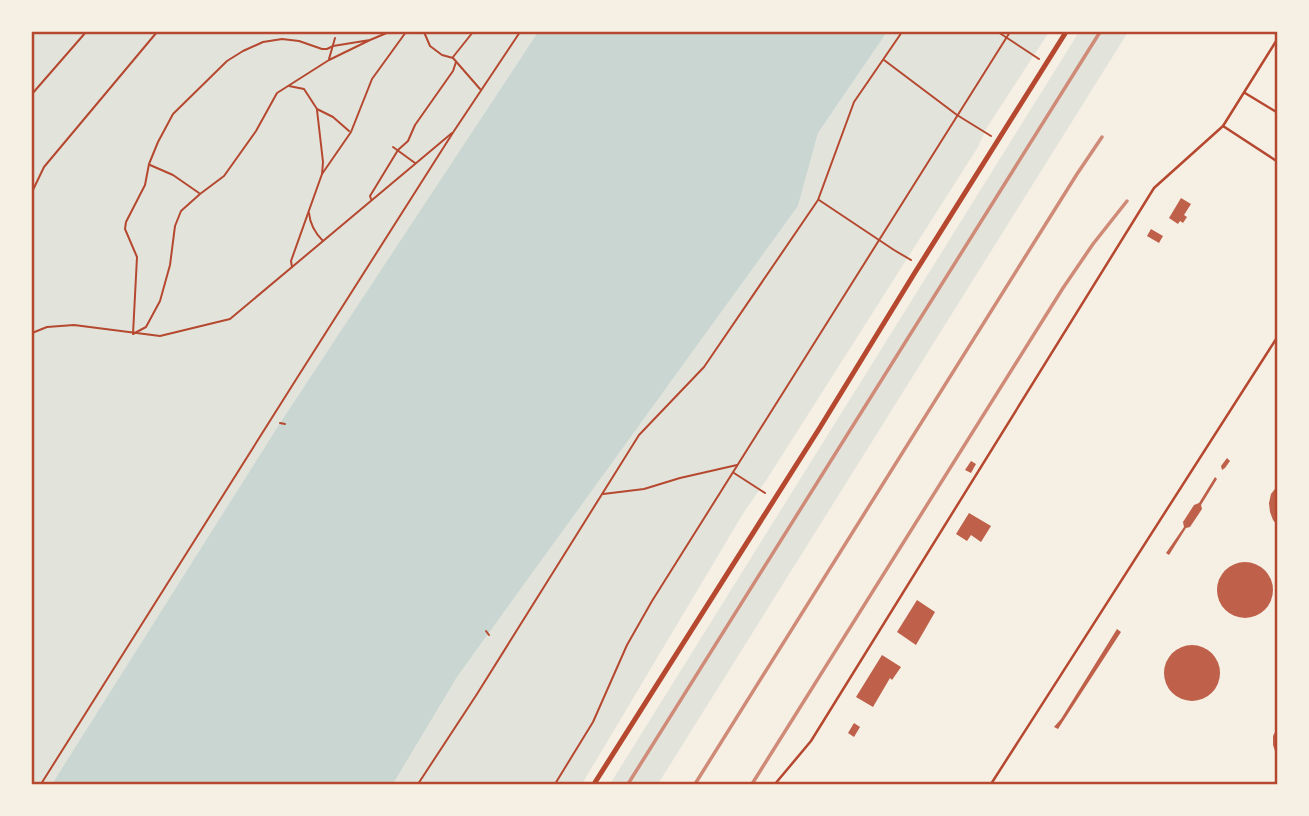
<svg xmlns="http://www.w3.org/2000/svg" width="1309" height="816" font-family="'Titillium Web',sans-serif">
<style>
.green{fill:#e2e4dc}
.water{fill:#c9d6d2}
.building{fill:#bf614a}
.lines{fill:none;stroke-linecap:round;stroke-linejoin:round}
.path{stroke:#b5482f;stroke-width:2}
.service{stroke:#b5482f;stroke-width:2.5}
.minor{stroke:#b5482f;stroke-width:5}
.rail{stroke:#cf8b77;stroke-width:3.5}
.neatline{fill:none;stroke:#b5482f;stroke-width:2.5}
</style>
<rect width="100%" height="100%" fill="#f6efe4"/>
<g class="green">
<path d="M 32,32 L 538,32 L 280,423 L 52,784 L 32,784 Z"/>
<path d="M 887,32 L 1049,32 L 986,129 L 978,147 L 767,479 L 744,512 L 582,784 L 393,784 L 457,677 L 798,206 L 818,133 Z"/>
<path d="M 1079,32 L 1128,32 L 658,784 L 610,784 Z"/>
</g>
<path class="water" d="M 538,32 L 887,32 L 818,133 L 798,206 L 457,677 L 393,784 L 52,784 L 280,423 Z"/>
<g class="building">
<path d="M 1181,198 L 1191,204 L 1184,215 L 1187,217 L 1183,223 L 1180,221 L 1178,224 L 1169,218 Z"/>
<path d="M 1151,229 L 1163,236 L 1159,243 L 1147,236 Z"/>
<path d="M 1227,458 L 1230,461 L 1225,468 L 1222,470 L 1221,466 Z"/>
<path d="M 971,461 L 976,464 L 971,473 L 965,470 Z"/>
<path d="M 1215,477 L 1217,479 L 1201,505 L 1202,509 L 1190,527 L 1186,528 L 1169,555 L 1166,553 L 1184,527 L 1183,522 L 1194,505 L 1199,503 Z"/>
<path d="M 1278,485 L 1278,526 L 1273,520 L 1270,512 L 1269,503 L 1271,494 Z"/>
<path d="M 969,513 L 991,526 L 981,542 L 971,535 L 967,541 L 956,534 Z"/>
<circle cx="1245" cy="590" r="28"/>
<path d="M 917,600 L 935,612 L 916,645 L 897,632 Z"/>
<path d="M 1117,629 L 1121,632 L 1058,729 L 1054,727 L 1061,719 Z"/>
<circle cx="1192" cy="673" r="28"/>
<path d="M 882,655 L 901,667 L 892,680 L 890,678 L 873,707 L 856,697 Z"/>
<path d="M 854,723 L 860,727 L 854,737 L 848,733 Z"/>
<path d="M 1278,726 L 1278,757 L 1277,757 L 1273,745 L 1273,736 Z"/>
</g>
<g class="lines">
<g class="path">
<path d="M 424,32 L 430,46 L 442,55 L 453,58 L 480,89"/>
<path d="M 998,32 L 1039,59"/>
<path d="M 370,40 L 329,60 L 277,93 L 256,131 L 224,176 L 200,194 L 181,211 L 175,226 L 170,265 L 160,301 L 146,327 L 133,334 L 137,257 L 125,229 L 126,222 L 145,185 L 149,164 L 158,142 L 173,114 L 227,61 L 243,51 L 263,42 L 282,39 L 299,41 L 322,49 L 327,49 L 333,46 L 370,40 L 389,32"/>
<path d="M 453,57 L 473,32"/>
<path d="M 329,59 L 335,38"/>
<path d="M 884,60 L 957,115 L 991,136"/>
<path d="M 289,86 L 304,89 L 317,109 L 333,117 L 349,131"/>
<path d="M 32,94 L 86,32"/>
<path d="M 317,110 L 323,162 L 322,174"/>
<path d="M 393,147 L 415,163"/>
<path d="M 150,165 L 173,175 L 199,193"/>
<path d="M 32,192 L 44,167 L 157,32"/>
<path d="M 371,199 L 370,196 L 398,150 L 408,141 L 415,125 L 453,71 L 456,62"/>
<path d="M 819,200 L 894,250 L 911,260"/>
<path d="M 309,213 C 310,224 315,233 323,241"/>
<path d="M 292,267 L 291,261 L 322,174 L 351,132 L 372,79 L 406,32"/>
<path d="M 32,333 L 47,327 L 74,325 L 160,336 L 230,319 L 452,133"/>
<path d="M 280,423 L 285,424"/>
<path d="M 734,473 L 765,493"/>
<path d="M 603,494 L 644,489 L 680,478 L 737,465"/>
<path d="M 486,631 L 489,635"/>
<path d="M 41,784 L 297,378 L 454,131 L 520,32"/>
<path d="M 418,784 L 477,694 L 639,435 L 704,367 L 818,200 L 854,102 L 902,32"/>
<path d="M 555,784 L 593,722 L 627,645 L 652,601 L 1010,32"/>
</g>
<g class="service">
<path d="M 1245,93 L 1278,113"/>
<path d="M 1223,126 L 1278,162"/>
<path d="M 775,784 L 811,741 L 1154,188 L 1223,126 L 1278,38"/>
<path d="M 991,784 L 1278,336"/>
</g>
<path class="minor" d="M 594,784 L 819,429 L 914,274 L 1066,32"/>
<g class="rail">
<path d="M 628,784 L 1100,32"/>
<path d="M 695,784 L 1077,174 L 1102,137"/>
<path d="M 752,784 L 1063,288 L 1093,244 L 1127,201"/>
</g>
</g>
<rect width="1309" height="816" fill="none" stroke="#f6efe4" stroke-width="66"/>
<rect x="33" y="33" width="1243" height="750" class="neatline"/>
</svg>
